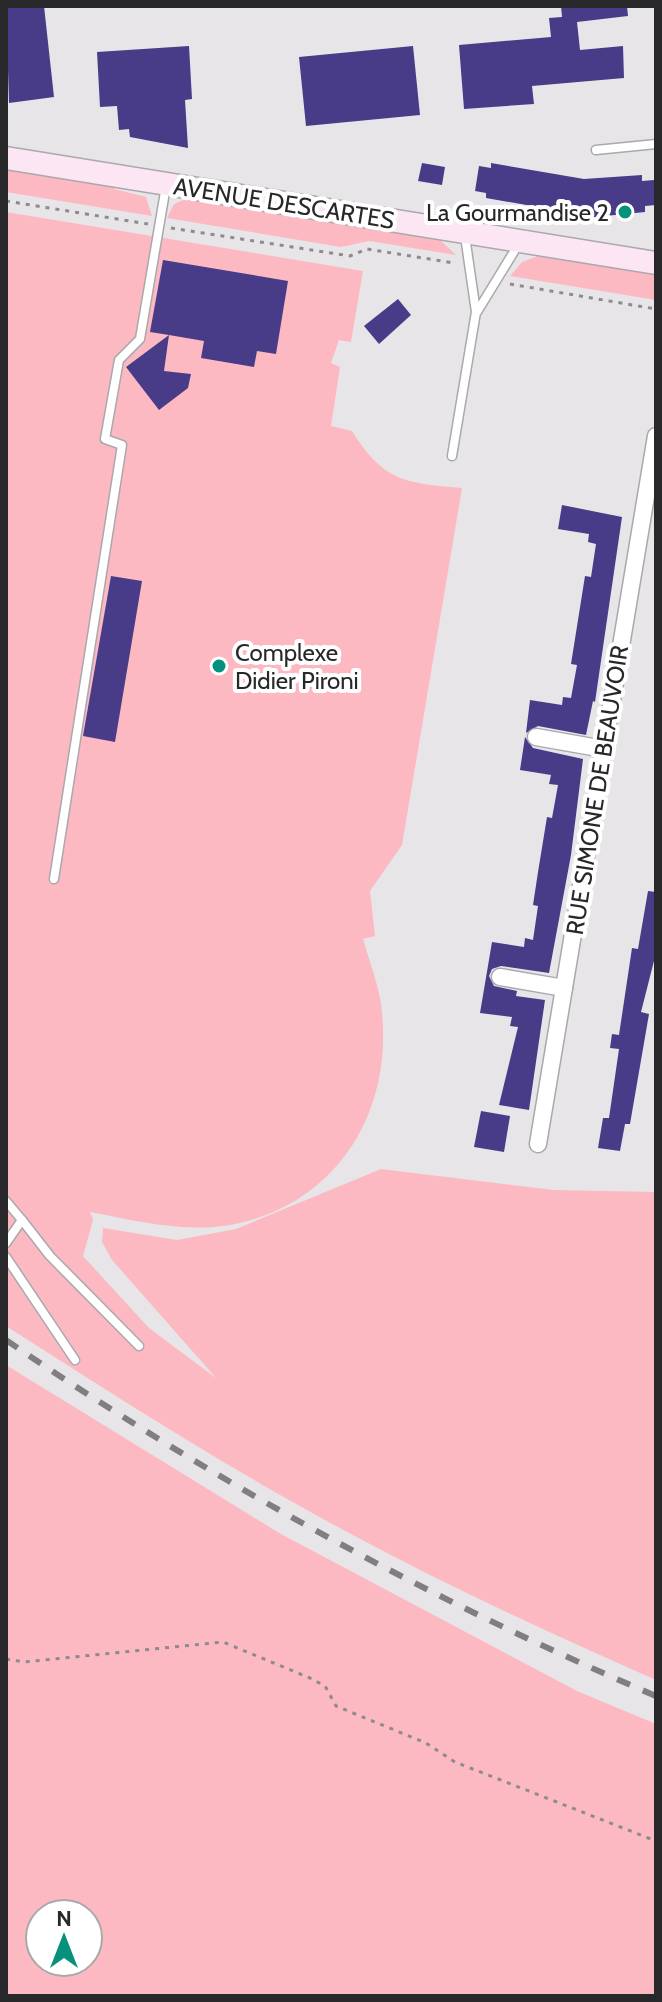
<svg xmlns="http://www.w3.org/2000/svg" width="662" height="2002" font-family="Cabin,sans-serif">
<style>
.green{fill:#fdb9c2;fill-rule:evenodd}
.building{fill:#483c88}
.lines{fill:none;stroke-linecap:round;stroke-linejoin:round}
.service-casing{stroke:#aaa8ac;stroke-width:11}
.minor-casing{stroke:#aaa8ac;stroke-width:19}
.secondary-casing{stroke:#aaa8ac;stroke-width:25}
.path{stroke:#8d8b8e;stroke-width:3;stroke-dasharray:4 6;stroke-linecap:butt}
.service{stroke:#fff;stroke-width:8}
.minor{stroke:#fff;stroke-width:16}
.secondary{stroke:#fce6f3;stroke-width:22}
.rail{stroke:#807e81;stroke-width:6;stroke-dasharray:14 14;stroke-linecap:butt}
.poi-dot{fill:#05917b;stroke:#fff;stroke-width:3}
.labels{text-anchor:middle;dominant-baseline:central;stroke-width:8;stroke-linejoin:round;paint-order:stroke}
.street-label{font-size:24px;fill:#282729;stroke:#fff}
.poi-label{font-size:24px;fill:#282729;stroke:#fff;text-anchor:end}
</style>
<rect width="100%" height="100%" fill="#e8e5e9"/>
<g class="green">
<path d="M 6,167 L 114,184 L 114,189 L 146,197 L 152,216 L 6,192 Z"/>
<path d="M 188,198 L 438,238 L 456,255 L 369,241 L 341,247 L 167,218 L 174,204 Z"/>
<path d="M 6,212 L 363,271 L 351,342 L 339,340 L 331,363 L 340,367 L 331,426 L 352,431 C 384,482 405,483 462,488 L 402,845 L 370,891 L 375,936 L 363,939 C 369,960 378,983 381,1004 C 395,1108 340,1202 235,1224 C 187,1234 137,1221 90,1212 L 93,1220 L 83,1256 L 149,1328 L 216,1378 L 112,1260 L 102,1242 L 103,1228 L 177,1240 L 236,1229 L 381,1169 L 554,1190 L 656,1192 L 656,1680 C 552,1634 449,1587 349,1533 C 231,1470 118,1398 6,1326 Z"/>
<path d="M 538,256 L 656,272 L 656,300 L 510,276 L 522,262 Z"/>
<path d="M 6,1365 L 281,1534 L 577,1691 L 656,1724 L 656,1996 L 6,1996 ZM 40,1914 L 88,1914 L 88,1962 L 40,1962 Z"/>
</g>
<g class="building">
<path d="M 6,6 L 44,6 L 54,97 L 9,103 Z"/>
<path d="M 561,6 L 627,6 L 628,16 L 577,22 L 580,50 L 623,46 L 624,78 L 532,86 L 534,104 L 464,109 L 459,45 L 551,37 L 549,18 L 562,17 Z"/>
<path d="M 189,46 L 192,99 L 185,100 L 188,148 L 130,137 L 129,129 L 119,130 L 117,106 L 100,107 L 97,52 Z"/>
<path d="M 413,46 L 420,115 L 306,126 L 299,57 Z"/>
<path d="M 422,163 L 445,167 L 442,185 L 418,181 Z"/>
<path d="M 491,163 L 584,179 L 642,175 L 642,181 L 654,180 L 656,205 L 645,206 L 645,212 L 595,217 L 486,198 L 486,193 L 475,191 L 479,166 L 491,168 Z"/>
<path d="M 163,260 L 288,281 L 276,354 L 257,351 L 254,367 L 201,358 L 204,341 L 169,335 L 164,371 L 191,374 L 188,388 L 159,410 L 126,367 L 169,335 L 150,332 Z"/>
<path d="M 398,299 L 411,315 L 379,344 L 364,326 Z"/>
<path d="M 562,505 L 622,517 L 595,702 L 593,701 L 586,735 L 538,726 L 526,733 L 530,700 L 562,705 L 563,697 L 571,698 L 577,665 L 571,664 L 585,576 L 591,577 L 596,544 L 588,542 L 589,534 L 558,529 Z"/>
<path d="M 111,576 L 142,581 L 115,742 L 83,736 Z"/>
<path d="M 525,737 L 533,748 L 583,759 L 571,855 L 549,973 L 501,966 L 492,969 L 489,976 L 494,986 L 517,991 L 516,996 L 545,1000 L 529,1110 L 499,1105 L 518,1027 L 510,1026 L 512,1017 L 480,1013 L 492,942 L 524,947 L 525,938 L 533,940 L 538,906 L 533,905 L 538,872 L 547,817 L 552,818 L 558,785 L 549,784 L 551,775 L 520,770 Z"/>
<path d="M 648,891 L 656,892 L 656,953 L 641,1012 L 649,1014 L 630,1124 L 625,1124 L 620,1151 L 598,1148 L 603,1118 L 609,1118 L 619,1049 L 610,1048 L 612,1034 L 619,1035 L 632,948 L 638,949 Z"/>
<path d="M 481,1111 L 510,1116 L 504,1152 L 474,1147 Z"/>
</g>
<g class="lines">
<g class="service-casing">
<g id="service">
<path d="M 596,150 L 656,144"/>
<path d="M 477,312 L 518,245"/>
<path d="M 452,456 L 476,312 L 465,236"/>
<path d="M 54,879 L 122,445 L 105,439 L 119,360 L 140,339 L 166,186"/>
<path d="M 6,1201 L 22,1220 L 6,1243"/>
<path d="M 22,1220 L 50,1256 L 139,1346"/>
<path d="M 6,1257 L 75,1360"/>
</g>
</g>
<g class="minor-casing">
<g id="minor">
<path d="M 536,737 L 604,749"/>
<path d="M 500,977 L 564,988"/>
<path d="M 538,1144 L 656,436"/>
</g>
</g>
<g class="secondary-casing">
<path id="secondary" d="M 6,158 L 656,263"/>
</g>
<g class="path">
<path d="M 6,201 L 148,224"/>
<path d="M 171,228 L 350,256 L 367,249 L 454,263"/>
<path d="M 510,284 L 656,309"/>
<path d="M 6,1659 L 24,1662 L 223,1642 L 310,1678 L 325,1686 L 336,1706 L 426,1743 L 455,1762 L 656,1841"/>
</g>
<use href="#service" class="service"/>
<use href="#minor" class="minor"/>
<use href="#secondary" class="secondary"/>
<path class="rail" d="M 6,1340 C 211,1480 428,1599 656,1696"/>
</g>
<g class="poi-dot">
<circle cx="625" cy="212" r="8"/>
<circle cx="219" cy="666" r="8"/>
</g>
<g class="labels">
<g class="street-label">
<text transform="translate(284 203) rotate(9)">AVENUE DESCARTES</text>
<text transform="translate(597 790) rotate(-81)">RUE SIMONE DE BEAUVOIR</text>
</g>
<g class="poi-label">
<text x="609" y="212">La Gourmandise 2</text>
<text x="235" y="652" text-anchor="start">Complexe<tspan x="235" dy="28">Didier Pironi</tspan></text>
</g>
</g>
<rect width="662" height="2002" fill="none" stroke="#282729" stroke-width="16"/>
<g transform="translate(64 1938)"><circle r="38" fill="#ffffff" stroke="#a9a9a9" stroke-width="2"/>
<path d="M0-6L14 30L0 20L-14 30Z" fill="#05917b"/>
<text y="-12" font-size="22" font-weight="bold" text-anchor="middle" fill="#282729">N</text>
</g>
</svg>
